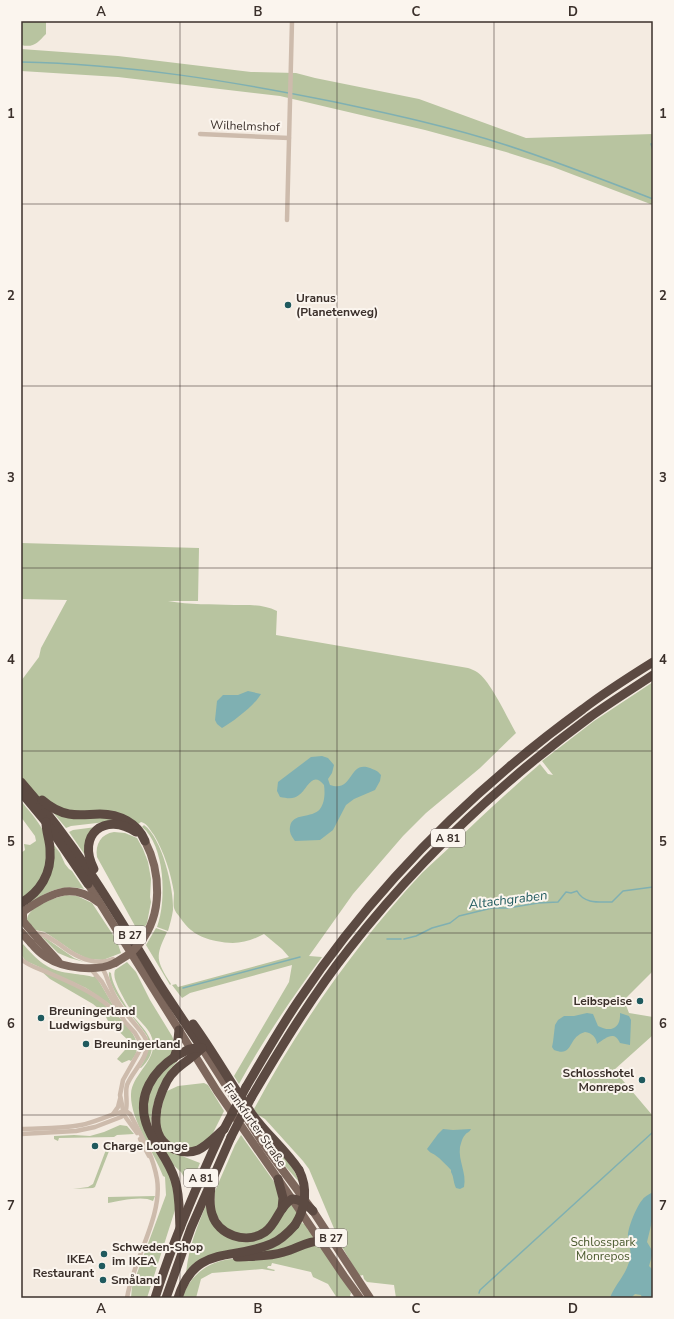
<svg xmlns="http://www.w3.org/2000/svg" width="674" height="1319" font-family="'Nunito Sans',sans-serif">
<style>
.green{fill:#b8c4a0}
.water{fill:#7fb0b2}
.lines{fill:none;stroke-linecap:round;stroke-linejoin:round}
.stream{stroke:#7fb0b2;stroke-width:1.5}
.street{stroke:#cdbbac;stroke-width:4.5}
.primary{stroke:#7d675c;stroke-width:8}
.highway{stroke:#5c4a42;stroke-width:9}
.primary-bridge{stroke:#7d675c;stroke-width:8}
.highway-bridge{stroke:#5c4a42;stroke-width:9}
.grid{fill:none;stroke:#3b302b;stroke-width:1;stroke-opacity:0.55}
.poi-dot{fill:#1f5a5e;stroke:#fbf5ee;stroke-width:1.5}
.labels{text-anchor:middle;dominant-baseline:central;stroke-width:4;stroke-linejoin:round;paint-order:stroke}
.shield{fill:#fbf5ee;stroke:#756b66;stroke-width:1}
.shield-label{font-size:11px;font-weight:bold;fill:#3b302b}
.street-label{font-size:12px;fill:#3b302b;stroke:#fbf5ee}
.poi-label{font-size:12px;font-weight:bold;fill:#3b302b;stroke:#fbf5ee;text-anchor:start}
.park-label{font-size:12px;fill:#4a5a2e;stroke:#fbf5ee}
.water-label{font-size:13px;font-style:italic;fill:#1f5a5e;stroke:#fbf5ee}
.neatline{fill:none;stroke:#3b302b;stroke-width:1.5}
.grid-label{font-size:13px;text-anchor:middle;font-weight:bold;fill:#3b302b}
</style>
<rect width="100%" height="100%" fill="#f4ebe1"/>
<g class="green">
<path d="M 21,21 L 46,21 L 46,34 C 37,43 34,48 21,45 Z"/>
<path d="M 21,49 L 118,56 L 251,72 L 296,73 L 315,78 L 419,99 L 526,138 L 653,134 L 653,205 L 553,167 L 506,152 L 425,130 L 280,96 L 118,77 L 21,71 Z"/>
<path d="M 21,543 L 199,548 L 198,601 L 168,601 C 190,605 212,604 234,605 C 249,605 263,604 277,611 L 276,635 L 468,668 C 471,669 474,670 477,672 C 490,680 508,719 516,733 L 480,768 L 426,813 L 403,836 L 353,894 L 309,956 L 322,957 C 292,998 263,1040 239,1084 L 234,1076 L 289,982 L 292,965 L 190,993 L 182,998 L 172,985 L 176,984 L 178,987 L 289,957 L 282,949 L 264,934 C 247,943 235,945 216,941 C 198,937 189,931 179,916 C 177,914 175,911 174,908 C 173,904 174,898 174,893 C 171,873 164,852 154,835 C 150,830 147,823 141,822 L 137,825 L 101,814 L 50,807 L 21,782 L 21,681 L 39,657 L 41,648 L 67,600 L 21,599 Z"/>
<path d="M 653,682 L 653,971 L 624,1000 L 629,1013 L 653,1017 L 653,1035 L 614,1070 L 653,1116 L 653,1298 L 396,1298 L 394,1285 L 367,1282 L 364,1279 L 363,1275 L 359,1276 L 341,1245 L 309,1169 L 303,1161 L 265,1119 L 257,1114 L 254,1109 C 299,1025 357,943 422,873 C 432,863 443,854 453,844 C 481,817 510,790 540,764 L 548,774 L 553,775 L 542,761 L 594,721 Z"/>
<path d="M 21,801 C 30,812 41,824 46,837 C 50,851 48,871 39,882 C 35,889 27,894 21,899 L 21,853 L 25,850 L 24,844 L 30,845 L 36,841 L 35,836 L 21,817 Z"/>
<path d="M 51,810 L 123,820 L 71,826 L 66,828 Z"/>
<path d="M 144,825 C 162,838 174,888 173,910 C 172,917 170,924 168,931 L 157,927 C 167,901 165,845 142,827 Z"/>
<path d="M 96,827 L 85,854 L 85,855 L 69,832 L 73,830 Z"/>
<path d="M 114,832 L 125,833 L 137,838 L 143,849 L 148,862 L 151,879 L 150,897 L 151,902 L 147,923 L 140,935 L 97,857 C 95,844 101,834 114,832 Z"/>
<path d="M 54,845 L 60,853 L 65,864 L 69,869 L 72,871 L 84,889 C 58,884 48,892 28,904 L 32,899 Z"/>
<path d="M 66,895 L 77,896 L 92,903 L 117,941 L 121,953 L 103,960 L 88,959 L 74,952 L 45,932 L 35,930 L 27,921 C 26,907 55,898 66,895 Z"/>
<path d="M 156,928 L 167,932 C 155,957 156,960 171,984 L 170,985 L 146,945 Z"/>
<path d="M 41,936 L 47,939 L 74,958 L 84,962 L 70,958 L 58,953 Z"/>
<path d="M 23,944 C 36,959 48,971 69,973 C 78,975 83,974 93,977 L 95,976 L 100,983 L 114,1007 L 86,988 L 26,961 C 21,956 19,950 23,944 Z"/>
<path d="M 127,962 L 136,972 L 150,1000 L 172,1036 L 174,1041 L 172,1054 L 141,1102 L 167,1166 L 176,1196 L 175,1210 L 147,1298 L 131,1298 L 132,1287 L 166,1195 L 165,1177 L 163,1176 C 154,1152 130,1120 131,1094 C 132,1073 159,1060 152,1038 C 149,1028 140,1022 134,1014 C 127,1005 123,997 118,987 C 116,981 113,977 115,970 Z"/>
<path d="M 41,971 C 56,978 78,986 92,995 C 105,1003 135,1029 137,1044 C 138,1051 135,1056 131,1061 L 129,1060 L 122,1063 L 117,1059 L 131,1043 L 108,1021 L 104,1013 L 93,1004 L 50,979 Z"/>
<path d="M 109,972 L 111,973 C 112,986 125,1004 132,1015 C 147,1033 163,1046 141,1068 L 140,1068 C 146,1057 151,1049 147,1036 C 138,1022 107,990 109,972 Z"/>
<path d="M 176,1060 L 177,1062 C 162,1075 148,1109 152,1128 C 146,1113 144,1093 155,1079 C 161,1072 169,1066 176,1060 Z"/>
<path d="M 204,1083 L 208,1085 L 224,1111 L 213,1133 L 208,1139 L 195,1148 L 173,1146 L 161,1133 L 159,1121 L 165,1092 L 178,1086 Z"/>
<path d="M 120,1125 L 127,1126 L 134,1134 L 117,1135 L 114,1137 L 59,1138 L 58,1141 L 54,1139 L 54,1136 L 74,1135 L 90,1136 L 104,1132 Z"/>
<path d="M 261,1130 C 276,1147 292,1162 300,1183 L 285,1166 L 260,1132 Z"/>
<path d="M 241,1135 L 275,1183 L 281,1198 L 274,1218 L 261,1231 L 245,1235 L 226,1230 L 214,1211 L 215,1191 L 235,1145 Z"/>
<path d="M 159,1142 L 182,1156 L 200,1163 L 193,1180 L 190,1179 L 188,1184 L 181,1172 L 170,1162 Z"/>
<path d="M 106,1144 L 109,1144 L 111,1146 L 95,1187 L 93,1188 L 73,1189 L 88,1187 L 93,1184 L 107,1147 L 105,1146 Z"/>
<path d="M 155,1196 L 153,1201 C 143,1195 119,1201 108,1203 L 108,1197 Z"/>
<path d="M 291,1204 L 298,1212 C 293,1221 287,1231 279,1236 C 248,1255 212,1242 186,1273 C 189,1247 196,1229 206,1205 L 214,1225 L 253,1239 Z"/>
<path d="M 302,1222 L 303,1224 L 305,1222 L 308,1230 C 312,1232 313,1234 313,1239 L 275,1252 L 252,1252 Z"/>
<path d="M 316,1245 L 323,1250 L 345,1282 L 351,1293 L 350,1296 L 353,1298 L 337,1298 L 328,1284 L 313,1277 L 311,1272 L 272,1263 L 271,1266 L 268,1266 L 267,1268 L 275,1270 L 274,1271 L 262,1269 L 212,1273 L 201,1279 L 196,1298 L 182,1298 C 190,1276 207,1261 232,1259 C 244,1258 257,1259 268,1257 C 284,1254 300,1249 316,1245 Z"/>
</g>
<g class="water">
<path d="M 248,691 L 261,694 C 255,705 233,722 222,728 L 217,724 L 215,720 L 217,701 L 223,695 L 238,695 Z"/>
<path d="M 322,756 L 328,758 L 334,765 L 332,773 L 328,779 L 330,785 C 354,793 348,760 370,768 C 375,770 378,771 381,775 L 380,781 L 375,790 L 354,799 L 346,805 L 333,830 L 320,840 L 295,841 C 292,837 289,833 290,827 C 292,812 312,819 320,809 C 325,803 325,792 324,785 C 312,770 307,790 299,795 C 293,800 287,798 280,797 L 277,791 L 278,782 L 311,757 Z"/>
<path d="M 587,1013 L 593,1014 L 598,1026 C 611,1033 621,1028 620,1013 L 629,1016 L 631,1020 L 630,1045 L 620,1043 C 614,1030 606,1038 597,1044 C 596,1037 592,1033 585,1032 C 567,1037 574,1058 554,1050 L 552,1047 L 553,1042 L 555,1025 L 558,1020 L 564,1016 L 574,1016 Z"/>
<path d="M 443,1129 L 453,1130 L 471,1129 C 469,1133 467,1132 465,1135 C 462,1138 461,1144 460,1147 C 458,1161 467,1173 464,1187 L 460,1189 L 456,1188 C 453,1182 454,1177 451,1172 L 451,1170 C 446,1165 441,1159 435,1155 C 432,1153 430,1153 427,1149 L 438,1134 Z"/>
<path d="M 653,1192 L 653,1217 L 647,1242 L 653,1252 L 649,1266 L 653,1270 L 653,1298 L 642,1298 L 641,1295 L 635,1294 L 631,1298 L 610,1298 C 614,1286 624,1277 628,1265 C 633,1253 629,1248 628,1237 C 627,1229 638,1202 645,1197 C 647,1195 650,1194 653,1192 Z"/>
</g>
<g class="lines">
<g class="stream">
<path d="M 21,62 C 127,64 231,81 335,102 C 391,114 451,127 506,145 C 555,161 604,180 653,199"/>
<path d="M 653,143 L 651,144 L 653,150"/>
<path d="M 387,939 L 401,939"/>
<path d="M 404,939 L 416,936 L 432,928 L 450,923 L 459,916 L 492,908 L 508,908 L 538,903 L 558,902 L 566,892 L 571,893 L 577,891 C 584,904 599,902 612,902 L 623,891 L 653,887"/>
<path d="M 183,988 L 300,957"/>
<path d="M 479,1293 L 480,1290 L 653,1132"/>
</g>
<g class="street">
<path d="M 200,134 L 289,138"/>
<path d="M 287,220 L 292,21"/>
<path d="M 34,933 C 44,933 51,939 59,944 C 74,956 94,967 113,959"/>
<path d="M 21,959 C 28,966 40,969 49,973 C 74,984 99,994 118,1015"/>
<path d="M 90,968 L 102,982 L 125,1022 L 135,1033 L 139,1040 L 140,1050 L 123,1080 L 120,1095 L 124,1115 L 137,1133"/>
<path d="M 113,1114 L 118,1107 L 120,1099"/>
<path d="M 21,1129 C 41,1128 61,1129 81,1125 C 96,1122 110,1114 126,1111 L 130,1114 C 141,1135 153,1155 157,1179 C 163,1216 133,1260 127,1298"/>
<path d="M 21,1134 L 76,1131 L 95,1127 L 121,1117 C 131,1110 124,1095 127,1085 C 132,1071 151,1056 146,1040 C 145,1034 127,1016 122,1008 C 117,1001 113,994 110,986 C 107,980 106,972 101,967"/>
<path d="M 140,1139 L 149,1156"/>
</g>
<g class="primary">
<path d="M 88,884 L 217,1091 L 292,1199 L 344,1276 L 360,1298"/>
<path d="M 23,911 L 23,921 L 28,927"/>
<path d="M 21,913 C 47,896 69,880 98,902"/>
<path d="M 38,939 L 58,961"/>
<path d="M 31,943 C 35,948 40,953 46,957 C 64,969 97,972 115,963"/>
<path d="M 140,943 C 163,914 161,872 145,841"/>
<path d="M 202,1048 L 264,1145 L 313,1211 L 370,1298"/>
</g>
<g class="highway">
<path d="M 21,782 C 75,843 116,912 158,982 C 172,1004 187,1026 202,1048"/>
<path d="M 21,792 L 46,822 L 88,884"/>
<path d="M 42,800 C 50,807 58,812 69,814 C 80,816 90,814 100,814 C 119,814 138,823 145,841"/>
<path d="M 94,869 C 76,835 105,811 136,832"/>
<path d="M 21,903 C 40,892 52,873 50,850 C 50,840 46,833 46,822"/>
<path d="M 193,1024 C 214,1053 231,1084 252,1114 C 266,1134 285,1149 299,1170"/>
<path d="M 202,1048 C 191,1060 175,1066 167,1081 C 156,1102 146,1137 174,1149 C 181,1152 190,1153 198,1150 C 208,1145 216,1136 224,1129"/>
<path d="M 174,1058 L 177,1049 L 179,1030"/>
<path d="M 246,1087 C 263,1058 280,1028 299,1000 C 375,887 473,789 583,709 C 605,692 629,677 653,662"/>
<path d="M 251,1098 C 281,1047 312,996 349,949 C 418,861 500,783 590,717 C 611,702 632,689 653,675"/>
<path d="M 278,1179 L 283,1198 L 282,1209"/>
<path d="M 211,1186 C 210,1195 209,1205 212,1214 C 218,1235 246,1245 265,1232 C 277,1224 279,1206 292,1199 C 301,1199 307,1205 313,1211"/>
<path d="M 180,1228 C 179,1212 180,1195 175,1180 C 169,1159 152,1143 146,1123 C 137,1095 153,1071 176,1056 C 180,1054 185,1051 190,1049 C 193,1048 198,1048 202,1048"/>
<path d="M 237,1257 C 252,1256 269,1257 284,1252 C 296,1249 307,1241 320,1241"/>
<path d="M 155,1298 C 173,1241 196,1187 221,1133"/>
<path d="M 166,1298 L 191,1228 L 231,1137"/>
<path d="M 178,1298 C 195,1244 231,1261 271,1244 C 281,1240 288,1233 295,1225"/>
</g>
<g class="primary-bridge">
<path d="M 28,927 L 38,939"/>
<path d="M 21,932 L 31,943"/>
<path d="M 115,963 L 131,953 L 140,943"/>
</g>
<g class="highway-bridge">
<path d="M 224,1129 L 246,1087"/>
<path d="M 231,1137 L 251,1098"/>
<path d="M 295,1225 C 306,1208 308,1188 299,1170"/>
</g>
</g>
<path class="grid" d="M 180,21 L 180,1298M 337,21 L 337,1298M 494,21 L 494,1298M 21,204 L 653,204M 21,386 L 653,386M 21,568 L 653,568M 21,751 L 653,751M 21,933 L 653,933M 21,1115 L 653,1115"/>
<g class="poi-dot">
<circle cx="288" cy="305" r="4"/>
<circle cx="640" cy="1001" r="4"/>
<circle cx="41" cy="1018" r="4"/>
<circle cx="86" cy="1044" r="4"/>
<circle cx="642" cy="1080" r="4"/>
<circle cx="95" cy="1146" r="4"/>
<circle cx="104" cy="1254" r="4"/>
<circle cx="102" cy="1266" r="4"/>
<circle cx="103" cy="1280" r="4"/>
</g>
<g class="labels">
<g class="shield">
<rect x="431" y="829" width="34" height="18" rx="3"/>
<rect x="114" y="926" width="32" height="18" rx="3"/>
<rect x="184" y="1169" width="34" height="18" rx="3"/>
<rect x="315" y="1229" width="32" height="18" rx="3"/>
</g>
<g class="shield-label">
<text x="448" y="838">A 81</text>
<text x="130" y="935">B 27</text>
<text x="201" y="1178">A 81</text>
<text x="331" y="1238">B 27</text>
</g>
<g class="street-label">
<text transform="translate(245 126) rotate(2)">Wilhelmshof</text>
<text transform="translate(255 1125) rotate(55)">Frankfurter Straße</text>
</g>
<g class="poi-label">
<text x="296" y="298">Uranus<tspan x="296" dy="14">(Planetenweg)</tspan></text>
<text x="632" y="1001" text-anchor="end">Leibspeise</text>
<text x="49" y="1011">Breuningerland<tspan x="49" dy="14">Ludwigsburg</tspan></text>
<text x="94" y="1044">Breuningerland</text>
<text x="634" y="1073" text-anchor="end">Schlosshotel<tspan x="634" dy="14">Monrepos</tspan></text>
<text x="103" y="1146">Charge Lounge</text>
<text x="112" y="1247">Schweden-Shop<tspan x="112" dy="14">im IKEA</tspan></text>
<text x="94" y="1259" text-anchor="end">IKEA<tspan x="94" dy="14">Restaurant</tspan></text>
<text x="111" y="1280">Småland</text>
</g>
<g class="park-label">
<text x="603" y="1242">Schlosspark<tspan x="603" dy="14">Monrepos</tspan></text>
</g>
<g class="water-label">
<text transform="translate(508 900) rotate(-7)">Altachgraben</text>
</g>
</g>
<rect width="674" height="1319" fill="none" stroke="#fbf5ee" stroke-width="44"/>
<rect x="22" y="22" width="630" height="1275" class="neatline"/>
<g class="grid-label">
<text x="101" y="16">A</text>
<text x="258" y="16">B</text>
<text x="416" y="16">C</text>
<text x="573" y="16">D</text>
<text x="11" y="118">1</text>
<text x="663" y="118">1</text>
<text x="11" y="300">2</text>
<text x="663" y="300">2</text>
<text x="11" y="482">3</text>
<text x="663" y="482">3</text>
<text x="11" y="664">4</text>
<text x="663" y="664">4</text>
<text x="11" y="846">5</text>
<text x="663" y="846">5</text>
<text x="11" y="1028">6</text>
<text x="663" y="1028">6</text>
<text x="11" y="1210">7</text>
<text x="663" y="1210">7</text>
<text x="101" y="1313">A</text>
<text x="258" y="1313">B</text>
<text x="416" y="1313">C</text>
<text x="573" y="1313">D</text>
</g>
</svg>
